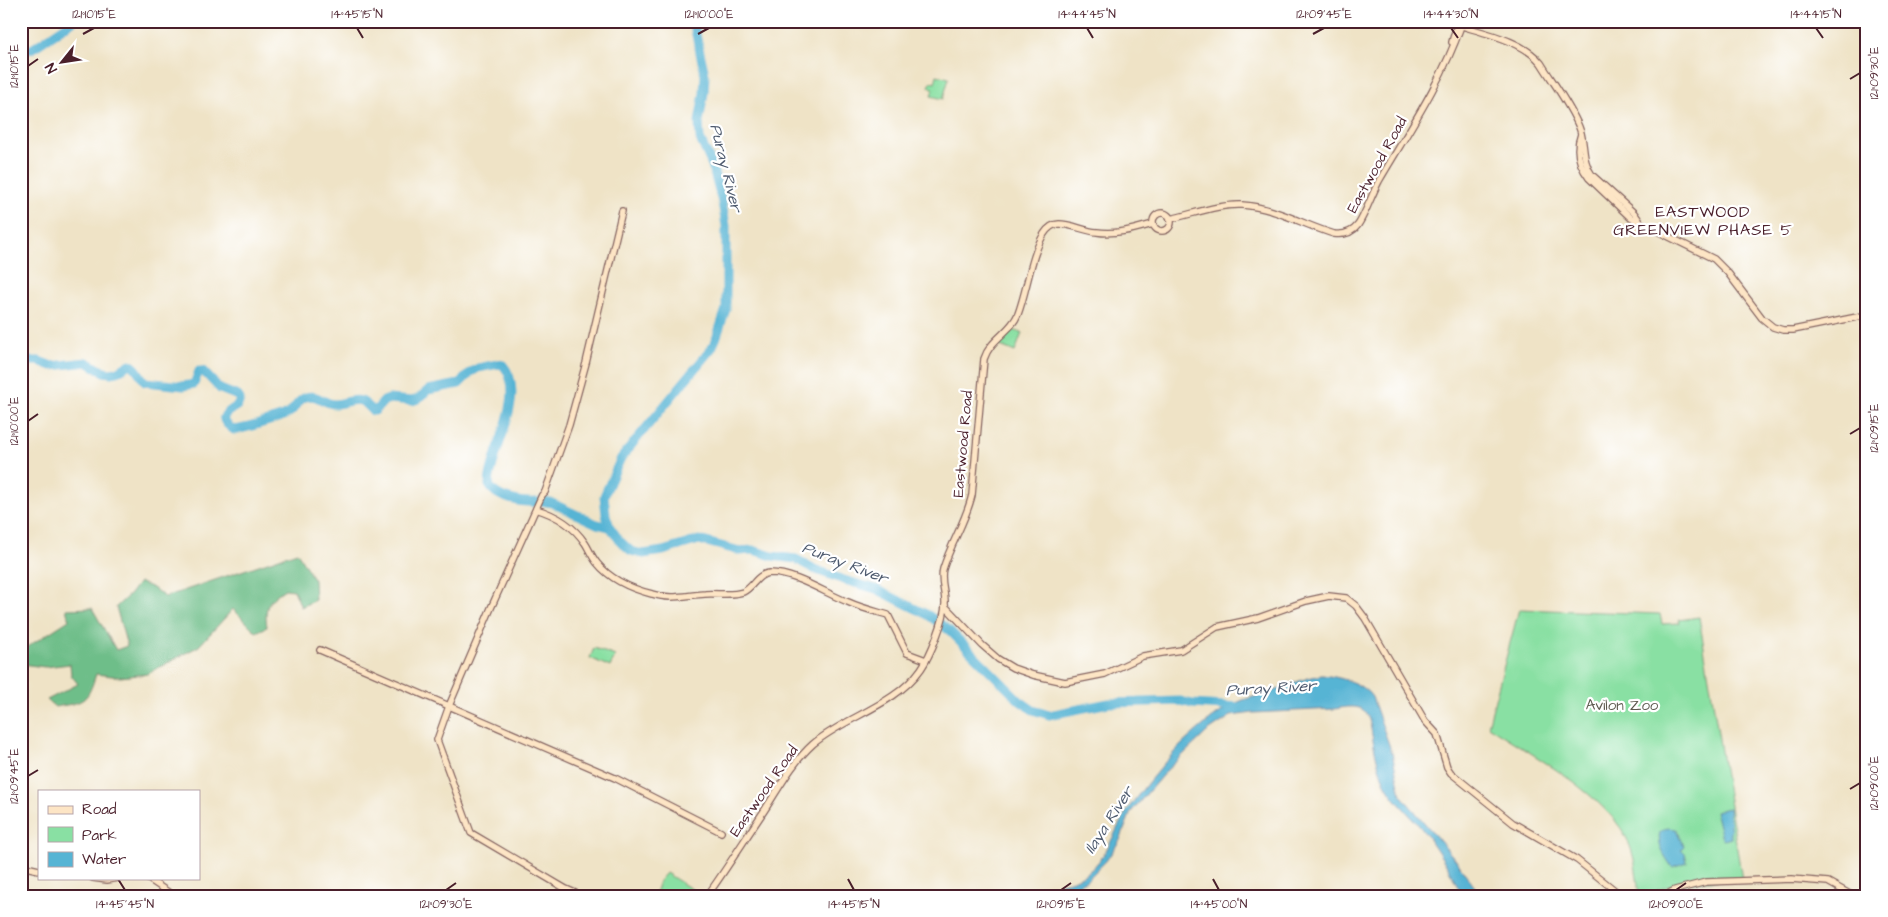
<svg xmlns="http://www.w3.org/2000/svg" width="1888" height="917" font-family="'Architects Daughter',sans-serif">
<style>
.green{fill:#89e0a3;stroke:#6a8067}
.forest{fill:#6ebe89;stroke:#5c6e5a}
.water{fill:#56b4d4;stroke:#506a80}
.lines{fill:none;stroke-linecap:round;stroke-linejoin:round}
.river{stroke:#56b4d4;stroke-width:9}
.secondary-casing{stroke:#846461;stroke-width:8}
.secondary{stroke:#fde5c5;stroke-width:5.5}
.ticks{fill:none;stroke:#4a1f2b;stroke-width:2}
.labels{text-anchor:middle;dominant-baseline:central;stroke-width:4.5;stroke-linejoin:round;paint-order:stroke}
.street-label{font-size:15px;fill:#4a1f2b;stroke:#fff}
.park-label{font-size:15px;fill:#5d594f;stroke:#fff}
.water-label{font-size:16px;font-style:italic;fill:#4f5b6f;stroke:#fff}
.neighbourhood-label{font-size:16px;letter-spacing:1px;fill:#4a1f2b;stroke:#fff}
.neatline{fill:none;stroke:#4a1f2b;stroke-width:2}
.ticks-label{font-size:12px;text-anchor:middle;fill:#4a1f2b}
</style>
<rect width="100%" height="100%" fill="#fff"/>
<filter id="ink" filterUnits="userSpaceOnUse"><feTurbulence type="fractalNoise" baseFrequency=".02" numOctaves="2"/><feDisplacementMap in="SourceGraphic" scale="10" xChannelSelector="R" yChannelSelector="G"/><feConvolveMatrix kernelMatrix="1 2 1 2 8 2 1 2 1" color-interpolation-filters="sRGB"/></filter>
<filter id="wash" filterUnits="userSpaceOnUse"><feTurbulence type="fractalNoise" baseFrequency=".0096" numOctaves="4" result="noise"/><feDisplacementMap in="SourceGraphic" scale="20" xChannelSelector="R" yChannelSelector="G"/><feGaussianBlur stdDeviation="1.12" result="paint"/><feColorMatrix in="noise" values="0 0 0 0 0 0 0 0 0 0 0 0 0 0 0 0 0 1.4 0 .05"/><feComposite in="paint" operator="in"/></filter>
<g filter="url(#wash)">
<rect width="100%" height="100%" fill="#efe3c6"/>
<g class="green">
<path d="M 937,75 L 949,78 L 943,99 L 931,96 L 933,89 L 929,87 L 931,82 L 935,83 Z"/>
<path d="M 1012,330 L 1022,333 L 1015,352 L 998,345 Z"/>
<path d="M 1519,609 L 1660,614 L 1662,624 L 1680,623 L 1679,620 L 1699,617 L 1742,879 L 1707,881 L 1673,885 L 1639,896 C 1637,879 1636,862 1630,846 C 1614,799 1529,753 1488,726 Z"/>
<path d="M 594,648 L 615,656 L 610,667 L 590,658 Z"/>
<path d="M 666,873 L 701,895 L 701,896 L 654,896 L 659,881 Z"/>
</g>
<path class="forest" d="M 297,552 L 314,580 L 315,600 L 301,607 L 294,590 L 285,589 C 268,600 264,606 267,627 L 256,632 L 233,609 L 199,646 L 147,674 L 120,677 L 96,674 C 87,703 84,702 55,707 L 47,700 L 78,684 L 71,675 L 70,664 L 45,667 L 21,664 L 21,651 L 69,620 L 66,609 L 92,608 L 116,650 L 127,646 L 116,607 L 130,594 L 139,582 L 153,588 L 165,597 Z"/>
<g class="water">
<path d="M 1322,675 C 1339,677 1362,682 1372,697 L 1392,753 L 1401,795 L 1455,859 L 1481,896 L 1463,896 C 1451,872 1437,848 1421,828 C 1409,813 1394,801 1385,783 C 1378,768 1375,751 1372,735 C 1371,728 1370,720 1366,713 C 1361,704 1344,707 1335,709 L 1253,713 L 1231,716 L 1207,732 L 1166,771 L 1131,812 L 1120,840 L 1106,861 L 1087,880 L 1052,896 L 1022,896 C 1035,887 1046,903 1060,883 C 1104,877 1108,840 1128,809 C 1143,788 1161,766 1179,747 C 1196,731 1215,714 1236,703 C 1246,698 1258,696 1269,693 C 1287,686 1303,678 1322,675 Z"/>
<path d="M 1729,808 L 1731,838 L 1724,840 L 1722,838 L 1715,811 Z"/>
<path d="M 1668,828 L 1676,829 L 1684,846 L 1681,849 L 1685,853 L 1687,862 L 1672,867 C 1664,855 1657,846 1660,832 Z"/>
</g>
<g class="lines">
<g class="river">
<path d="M 693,21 L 705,75 L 704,93 L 699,122 L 700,139 L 712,165 L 722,202 L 726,226 L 726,309 L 716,339 L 712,348 L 621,458 L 604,496 L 606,515 L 610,527 L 620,541 L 631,551 L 643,554 L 663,551 L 699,540 L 740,551 L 753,550 L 772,556 L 796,559 L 814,569 L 844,580 L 876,589 L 928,615 L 950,631 L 1020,701 L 1033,710 L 1049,715 L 1109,703 L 1181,701 L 1192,704 L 1239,707"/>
<path d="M 21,51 L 32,49 L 73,21"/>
<path d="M 21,361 L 39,361 L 52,366 L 87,362 L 104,372 L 110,373 L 117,372 L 130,364 C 139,368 139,376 145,382 L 183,386 L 194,384 L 199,371 L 203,371 L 220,389 L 238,396 L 240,399 L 238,405 C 226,414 215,417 234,430 C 244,429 282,418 289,413 C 296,408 298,399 306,397 C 317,393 324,404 335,404 C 343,404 353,398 361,401 C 366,403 370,408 373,411 L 375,411 L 384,401 L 389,399 L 412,401 L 418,399 L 428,390 L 459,384 L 470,373 L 478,368 L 498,364 L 503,365 C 529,395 490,451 489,485 C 496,499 522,503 536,502"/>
<path d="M 542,501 L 552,503 L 597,524 L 610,527"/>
</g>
</g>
</g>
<g filter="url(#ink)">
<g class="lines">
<g class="secondary-casing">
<g id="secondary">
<path d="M 1446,21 C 1477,32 1521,38 1541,63 C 1554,84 1570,105 1579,127 C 1586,144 1581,160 1592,175 L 1634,213 L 1639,220"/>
<path d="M 1452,42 L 1457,25"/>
<path d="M 1581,134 C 1575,150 1579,165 1589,178 L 1631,218 L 1714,259 L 1728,273 L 1762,318 L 1773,327 L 1783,330 L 1793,330 L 1867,315"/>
<circle cx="1162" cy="222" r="9"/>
<path d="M 1170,219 C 1193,214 1219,204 1242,205 C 1274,207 1304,225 1334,234 C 1343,235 1352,233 1358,225 C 1365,215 1372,194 1379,181 C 1409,130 1442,81 1461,26"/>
<path d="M 536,509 C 556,515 573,525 585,543 C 589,549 592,557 597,563 C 610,579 632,589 652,594 C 670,600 687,595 705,594 C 717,593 731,596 743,592 C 754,587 756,574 770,573 C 795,573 825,593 848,602 C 861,608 874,611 888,615 L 907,653 L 926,660"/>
<path d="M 945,606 L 982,645 L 998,659 L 1013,668 L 1033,675 L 1065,682 L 1105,674 L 1143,656 L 1181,650 L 1217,627 L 1258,618 L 1306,601 L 1329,596 L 1346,598 L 1356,606 L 1365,618 L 1425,721 L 1437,734 L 1447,767 L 1451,773 L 1513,823 L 1577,860 L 1622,896"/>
<path d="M 320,650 L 615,778 L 721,832"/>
<path d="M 21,866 L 39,870"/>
<path d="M 93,878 L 107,880 L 118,878"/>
<path d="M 147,878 L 174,896"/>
<path d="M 582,896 L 566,889 L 471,833 L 437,740 L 449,706 L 491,608 L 542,495 L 545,492 L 569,425 L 586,363 L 622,211"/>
<path d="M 707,896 C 727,868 745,839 764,811 C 779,788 792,763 813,744 C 846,716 895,706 921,669 C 930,656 946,618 945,602 C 945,591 940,580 943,569 C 951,543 966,521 972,495 L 984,359 C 990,339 1011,332 1018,314 C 1027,290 1031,255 1044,234 C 1048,228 1053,224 1059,224 C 1072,224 1084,231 1097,232 C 1116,235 1135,229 1153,224"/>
<path d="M 1664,896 L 1675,890 L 1706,882 L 1791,879 L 1828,882 L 1853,896"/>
</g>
</g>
<use href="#secondary" class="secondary"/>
</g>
</g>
<path class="ticks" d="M 357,28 L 363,38M 1087,28 L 1093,38M 1451,28 L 1458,38M 1816,28 L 1823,38M 83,34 L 94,28M 698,34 L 709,28M 1313,34 L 1324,28M 28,66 L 38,59M 1850,79 L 1860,73M 28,421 L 38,414M 1850,434 L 1860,428M 28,776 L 38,770M 1850,789 L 1860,783M 118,879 L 125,890M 848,879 L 854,890M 1213,879 L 1219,890M 446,890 L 456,883M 1061,890 L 1071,883M 1676,890 L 1686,883"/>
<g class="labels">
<g class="street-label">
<text transform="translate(1377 165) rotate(-61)">Eastwood Road</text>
<text transform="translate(963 444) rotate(-85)">Eastwood Road</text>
<text transform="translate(764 791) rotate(-55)">Eastwood Road</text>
</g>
<g class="park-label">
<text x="1622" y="705">Avilon Zoo</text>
</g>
<g class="water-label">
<text transform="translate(726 168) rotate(76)">Puray River</text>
<text transform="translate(845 563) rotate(21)">Puray River</text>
<text transform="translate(1271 688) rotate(-3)">Puray River</text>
<text transform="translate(1109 820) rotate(-57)">Ilaya River</text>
</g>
<g class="neighbourhood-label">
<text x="1703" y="212">EASTWOOD<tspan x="1703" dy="18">GREENVIEW PHASE 5</tspan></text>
</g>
</g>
<rect width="1888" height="917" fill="none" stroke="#fff" stroke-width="55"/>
<rect x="38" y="790" width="162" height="90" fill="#ffffff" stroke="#b7a5aa"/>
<rect x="48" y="806" width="25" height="8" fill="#fde5c5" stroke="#b7a5aa"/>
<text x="82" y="814" font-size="15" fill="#4a1f2b">Road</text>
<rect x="48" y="827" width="25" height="15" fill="#89e0a3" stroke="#b7a5aa"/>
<text x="82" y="840" font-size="15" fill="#4a1f2b">Park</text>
<rect x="48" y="852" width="25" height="15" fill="#56b4d4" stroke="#b7a5aa"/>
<text x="82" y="864" font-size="15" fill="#4a1f2b">Water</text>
<g transform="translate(62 62) rotate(240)" stroke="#ffffff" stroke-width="4" paint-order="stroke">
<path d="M0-4L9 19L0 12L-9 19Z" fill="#4a1f2b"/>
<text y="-8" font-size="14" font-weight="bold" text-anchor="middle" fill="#4a1f2b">N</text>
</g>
<rect x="28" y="28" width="1832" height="862" class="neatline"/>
<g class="ticks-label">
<text x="94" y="18">121°10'15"E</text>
<text x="357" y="18">14°45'15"N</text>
<text x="709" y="18">121°10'00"E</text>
<text x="1087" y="18">14°44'45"N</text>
<text x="1324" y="18">121°09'45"E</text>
<text x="1451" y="18">14°44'30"N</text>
<text x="1816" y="18">14°44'15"N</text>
<text transform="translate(14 66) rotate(-90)" y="4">121°10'15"E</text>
<text transform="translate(1874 73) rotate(-90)" y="4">121°09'30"E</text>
<text transform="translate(14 421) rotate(-90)" y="4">121°10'00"E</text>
<text transform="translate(1874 428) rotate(-90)" y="4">121°09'15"E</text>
<text transform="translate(14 776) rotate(-90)" y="4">121°09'45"E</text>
<text transform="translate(1874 783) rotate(-90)" y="4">121°09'00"E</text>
<text x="125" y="908">14°45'45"N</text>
<text x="446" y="908">121°09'30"E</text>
<text x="854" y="908">14°45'15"N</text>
<text x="1061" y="908">121°09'15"E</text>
<text x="1219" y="908">14°45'00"N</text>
<text x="1676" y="908">121°09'00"E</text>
</g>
</svg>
